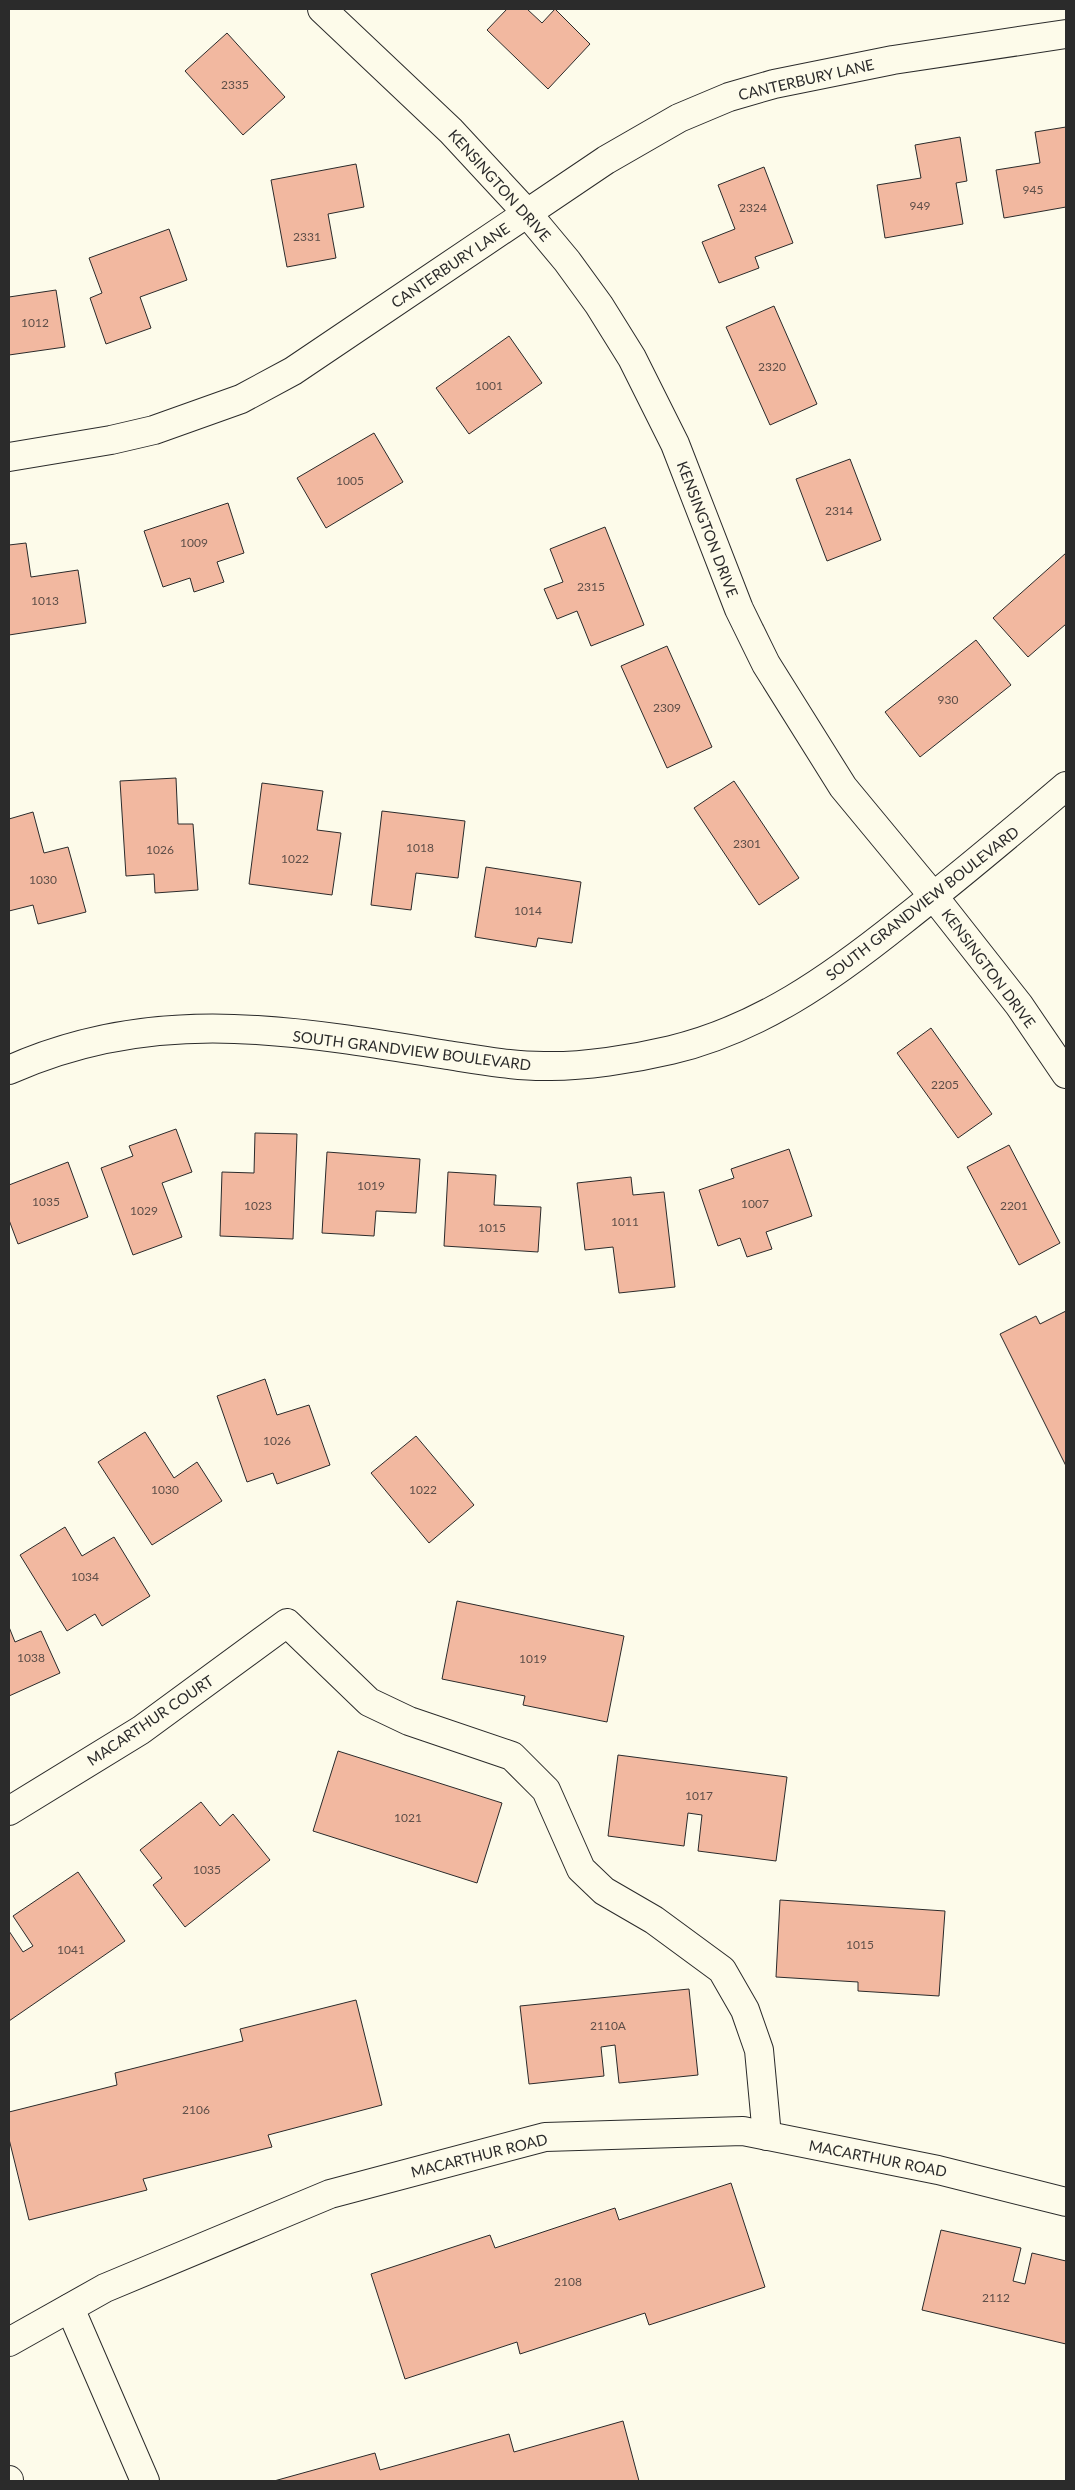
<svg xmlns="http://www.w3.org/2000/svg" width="1075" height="2490" font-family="Lato,sans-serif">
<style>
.building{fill:#f2b8a0;stroke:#2b2b2b}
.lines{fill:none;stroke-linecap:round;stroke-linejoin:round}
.minor-casing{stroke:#2b2b2b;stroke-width:30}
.tertiary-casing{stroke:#2b2b2b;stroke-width:30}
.minor{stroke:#fdfbea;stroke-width:28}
.tertiary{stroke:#fdfbea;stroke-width:28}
.labels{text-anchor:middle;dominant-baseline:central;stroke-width:4;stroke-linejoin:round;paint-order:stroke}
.number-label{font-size:12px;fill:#5d4e48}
.street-label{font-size:15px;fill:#2b2b2b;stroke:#fdfbea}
</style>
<rect width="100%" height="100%" fill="#fdfbea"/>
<g class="building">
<path d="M 507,9 L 527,9 L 542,23 L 555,9 L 590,44 L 548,89 L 487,30 Z"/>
<path d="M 227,33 L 285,97 L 243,135 L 185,71 Z"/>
<path d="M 1066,127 L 1066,207 L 1004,218 L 996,170 L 1040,163 L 1035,132 Z"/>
<path d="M 960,137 L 967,181 L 956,183 L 963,224 L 885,238 L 877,185 L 921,178 L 915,145 Z"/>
<path d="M 356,164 L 364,207 L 328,214 L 336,258 L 287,267 L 271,180 Z"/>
<path d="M 764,167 L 793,243 L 755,257 L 759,268 L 719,283 L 702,242 L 735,229 L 718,185 Z"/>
<path d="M 169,229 L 187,280 L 140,297 L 151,328 L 106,344 L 90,298 L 102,293 L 89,258 Z"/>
<path d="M 56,290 L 65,347 L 9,355 L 9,297 Z"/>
<path d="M 774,306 L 817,404 L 770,425 L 726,327 Z"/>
<path d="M 509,336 L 542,383 L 469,434 L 436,388 Z"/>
<path d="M 374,433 L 403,482 L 326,528 L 297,478 Z"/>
<path d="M 850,459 L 881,540 L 827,561 L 796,479 Z"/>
<path d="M 228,503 L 244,553 L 217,562 L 224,582 L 194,592 L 190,578 L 163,587 L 144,531 Z"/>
<path d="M 605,527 L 644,625 L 591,646 L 577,611 L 557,619 L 544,589 L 563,582 L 550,549 Z"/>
<path d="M 26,543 L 31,577 L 78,570 L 86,623 L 9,635 L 9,545 Z"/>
<path d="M 1066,553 L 1066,624 L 1028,657 L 993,618 Z"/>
<path d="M 976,640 L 1011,685 L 920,757 L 885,712 Z"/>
<path d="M 667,646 L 712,747 L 667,768 L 621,666 Z"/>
<path d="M 176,778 L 178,824 L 193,824 L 198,890 L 155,893 L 154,874 L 126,876 L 120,781 Z"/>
<path d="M 734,781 L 799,878 L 759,905 L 694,808 Z"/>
<path d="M 262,783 L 323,791 L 317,830 L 341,833 L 332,895 L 249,884 Z"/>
<path d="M 382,811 L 465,821 L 458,878 L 416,873 L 411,910 L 371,905 Z"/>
<path d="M 33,812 L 44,853 L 68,847 L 86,912 L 38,924 L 33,905 L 9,911 L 9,819 Z"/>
<path d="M 486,867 L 581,882 L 572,943 L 538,938 L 536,947 L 475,937 Z"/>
<path d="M 931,1028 L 992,1114 L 958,1138 L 897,1053 Z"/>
<path d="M 176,1129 L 192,1172 L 162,1183 L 182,1237 L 133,1255 L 101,1168 L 133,1156 L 129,1146 Z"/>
<path d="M 255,1133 L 297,1134 L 293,1239 L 220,1236 L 222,1172 L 254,1173 Z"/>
<path d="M 1009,1145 L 1060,1243 L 1019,1265 L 967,1167 Z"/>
<path d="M 789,1149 L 812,1216 L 766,1232 L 772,1249 L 747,1257 L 740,1238 L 718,1246 L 699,1190 L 734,1178 L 731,1169 Z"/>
<path d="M 327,1152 L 420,1159 L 416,1213 L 376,1211 L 374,1236 L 322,1233 Z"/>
<path d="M 68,1162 L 88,1217 L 18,1244 L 9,1220 L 9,1185 Z"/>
<path d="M 448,1172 L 496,1175 L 494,1205 L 541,1207 L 538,1252 L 444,1246 Z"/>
<path d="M 631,1177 L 633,1195 L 664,1192 L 675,1287 L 619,1293 L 613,1247 L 585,1250 L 577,1183 Z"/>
<path d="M 1066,1311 L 1066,1466 L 1000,1334 L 1036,1316 L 1040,1324 Z"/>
<path d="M 265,1379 L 277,1415 L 309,1405 L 330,1465 L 277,1484 L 273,1473 L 247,1482 L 217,1396 Z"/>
<path d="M 145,1432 L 174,1478 L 197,1462 L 222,1501 L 152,1545 L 98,1462 Z"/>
<path d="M 416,1436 L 474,1505 L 429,1543 L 371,1473 Z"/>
<path d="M 65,1527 L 82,1556 L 114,1537 L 150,1596 L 102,1626 L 95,1614 L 67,1631 L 20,1555 Z"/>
<path d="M 457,1601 L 624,1636 L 607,1722 L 523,1705 L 525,1696 L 442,1679 Z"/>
<path d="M 9,1627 L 15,1642 L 41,1631 L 60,1673 L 9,1696 Z"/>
<path d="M 338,1751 L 502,1803 L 477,1883 L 313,1831 Z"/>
<path d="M 618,1755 L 787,1777 L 776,1861 L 698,1851 L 702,1815 L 688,1813 L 684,1846 L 608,1836 Z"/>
<path d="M 201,1802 L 220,1826 L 233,1814 L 270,1860 L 185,1927 L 153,1885 L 162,1878 L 140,1850 Z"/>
<path d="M 78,1872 L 125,1941 L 9,2021 L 9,1931 L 23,1952 L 33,1946 L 13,1916 Z"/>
<path d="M 780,1900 L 945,1911 L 939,1996 L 858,1991 L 858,1982 L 776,1977 Z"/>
<path d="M 689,1989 L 698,2075 L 619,2083 L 615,2045 L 601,2047 L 604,2076 L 529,2084 L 520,2006 Z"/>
<path d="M 356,2000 L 382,2105 L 268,2135 L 272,2147 L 143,2179 L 147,2190 L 29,2220 L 9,2139 L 9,2112 L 117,2085 L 115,2073 L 243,2041 L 240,2029 Z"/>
<path d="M 731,2183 L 765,2287 L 649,2325 L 645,2313 L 520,2354 L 517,2342 L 405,2379 L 371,2274 L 490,2235 L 495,2248 L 615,2208 L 619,2220 Z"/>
<path d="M 941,2230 L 1021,2248 L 1013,2281 L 1025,2284 L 1032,2253 L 1066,2261 L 1066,2344 L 922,2310 Z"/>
<path d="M 623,2421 L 639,2481 L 274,2481 L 375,2453 L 380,2470 L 509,2434 L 514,2452 Z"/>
</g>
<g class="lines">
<g class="minor-casing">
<g id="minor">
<path d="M 322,9 L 451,131 L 527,213 L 567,261 L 599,305 L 632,358 L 675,444 L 739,609 L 766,664 L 843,787 L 934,897 L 1019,1005 L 1066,1074"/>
<path d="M 9,457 L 111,440 L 154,430 L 241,399 L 293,371 L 606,160 L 679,118 L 729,97 L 774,84 L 893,60 L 1066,34"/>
<path d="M 9,1811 L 141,1730 L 287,1623 L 369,1702 L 409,1721 L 512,1756 L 546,1790 L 581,1869 L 604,1891 L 654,1920 L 722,1970 L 745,2010 L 759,2050 L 767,2136"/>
<path d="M 70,2308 L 145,2481"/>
<path d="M 9,2342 L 105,2288 L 330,2194 L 545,2137 L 743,2131 L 938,2170 L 1066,2202"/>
</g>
</g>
<g class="tertiary-casing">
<g id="tertiary">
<path d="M 9,1070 C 87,1035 173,1024 257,1030 C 321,1034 384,1045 447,1055 C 479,1060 512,1066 544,1066 C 583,1067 633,1059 671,1050 C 759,1029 831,978 901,922 C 957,878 1012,832 1066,786"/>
<path d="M 9,2480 L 9,2481"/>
</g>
</g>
<use href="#minor" class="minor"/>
<use href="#tertiary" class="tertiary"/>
</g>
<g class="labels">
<g class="number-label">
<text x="235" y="84">2335</text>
<text x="1033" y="189">945</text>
<text x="920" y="205">949</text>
<text x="753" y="207">2324</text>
<text x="307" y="236">2331</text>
<text x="35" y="322">1012</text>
<text x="772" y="366">2320</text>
<text x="489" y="385">1001</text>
<text x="350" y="480">1005</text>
<text x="839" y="510">2314</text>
<text x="194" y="542">1009</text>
<text x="591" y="586">2315</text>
<text x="45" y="600">1013</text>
<text x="948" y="699">930</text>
<text x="667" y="707">2309</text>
<text x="747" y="843">2301</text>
<text x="420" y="847">1018</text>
<text x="160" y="849">1026</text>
<text x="295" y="858">1022</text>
<text x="43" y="879">1030</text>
<text x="528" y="910">1014</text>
<text x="945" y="1084">2205</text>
<text x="371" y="1185">1019</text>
<text x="46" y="1201">1035</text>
<text x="755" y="1203">1007</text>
<text x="258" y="1205">1023</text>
<text x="1014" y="1205">2201</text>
<text x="144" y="1210">1029</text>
<text x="625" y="1221">1011</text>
<text x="492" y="1227">1015</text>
<text x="277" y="1440">1026</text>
<text x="165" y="1489">1030</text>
<text x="423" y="1489">1022</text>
<text x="85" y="1576">1034</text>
<text x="31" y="1657">1038</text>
<text x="533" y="1658">1019</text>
<text x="699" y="1795">1017</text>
<text x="408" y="1817">1021</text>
<text x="207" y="1869">1035</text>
<text x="860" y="1944">1015</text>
<text x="71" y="1949">1041</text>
<text x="608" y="2025">2110A</text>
<text x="196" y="2109">2106</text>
<text x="568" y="2281">2108</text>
<text x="996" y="2297">2112</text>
</g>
<g class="street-label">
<text transform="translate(806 79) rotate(-13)">CANTERBURY LANE</text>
<text transform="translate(500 185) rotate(48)">KENSINGTON DRIVE</text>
<text transform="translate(450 265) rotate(-34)">CANTERBURY LANE</text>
<text transform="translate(708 529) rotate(69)">KENSINGTON DRIVE</text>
<text transform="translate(922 903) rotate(-38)">SOUTH GRANDVIEW BOULEVARD</text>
<text transform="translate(989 968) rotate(53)">KENSINGTON DRIVE</text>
<text transform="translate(412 1050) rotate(7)">SOUTH GRANDVIEW BOULEVARD</text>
<text transform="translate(150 1720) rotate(-34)">MACARTHUR COURT</text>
<text transform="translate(479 2155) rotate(-14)">MACARTHUR ROAD</text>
<text transform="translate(878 2158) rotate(11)">MACARTHUR ROAD</text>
</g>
</g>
<rect width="1075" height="2490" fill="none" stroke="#2b2b2b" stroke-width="20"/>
</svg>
